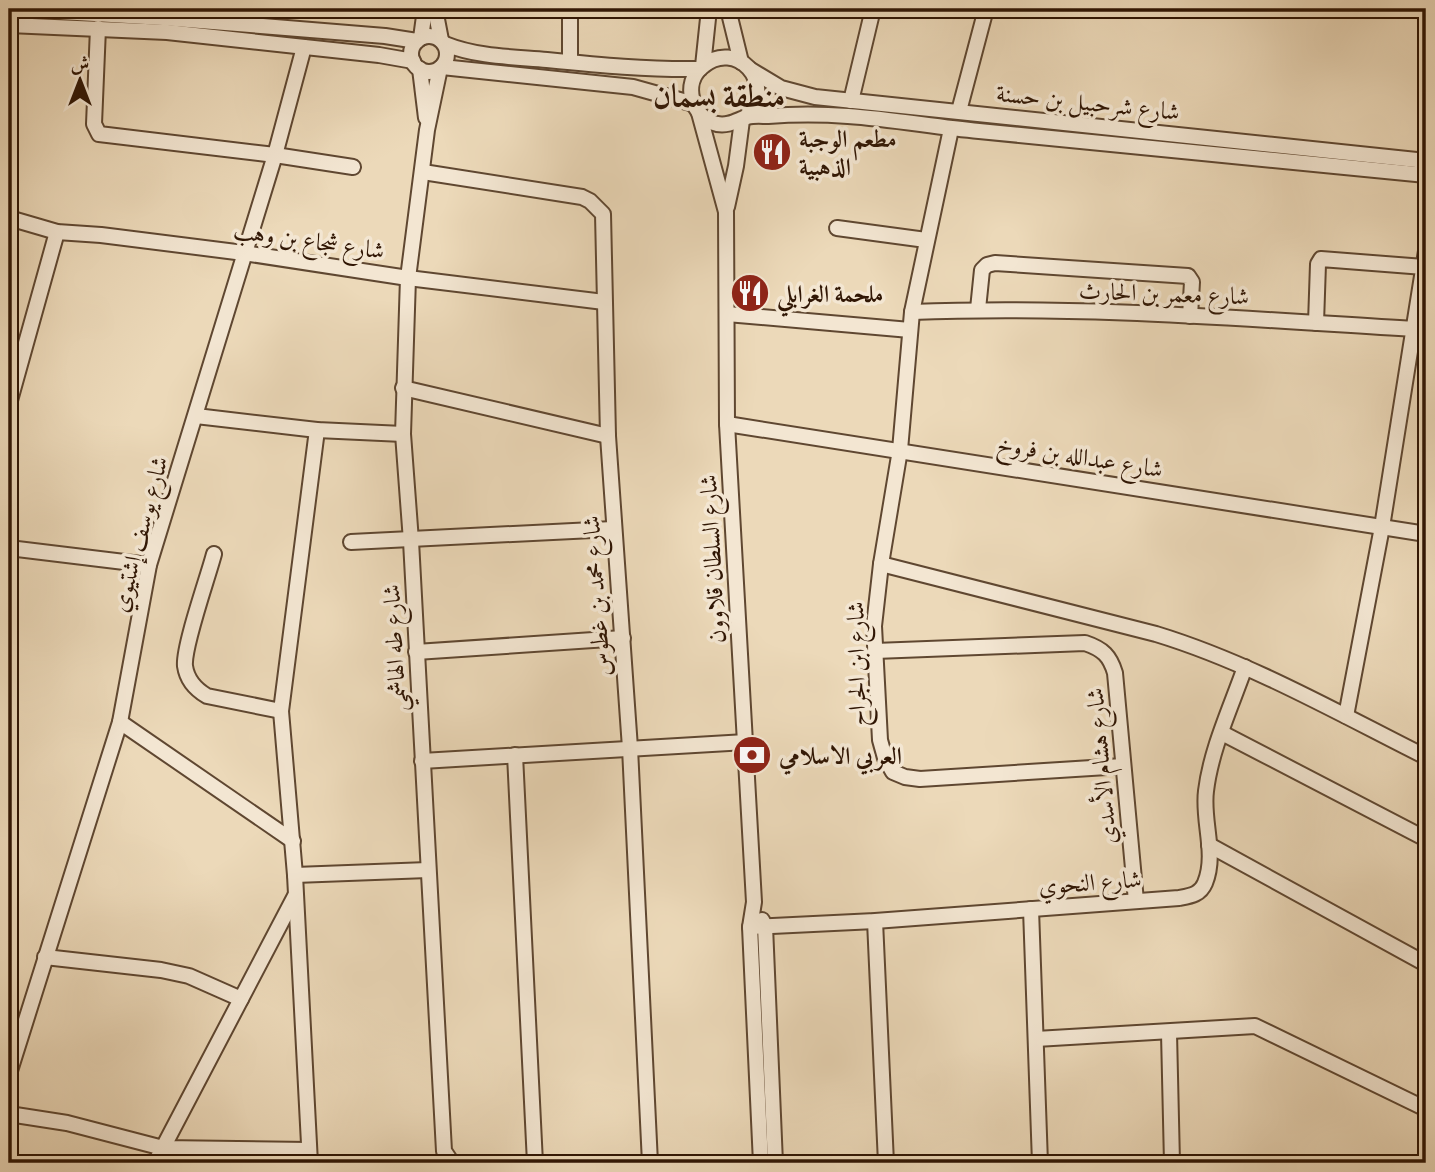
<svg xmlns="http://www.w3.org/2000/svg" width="1435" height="1172" font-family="'Gentium Book Plus',Amiri,serif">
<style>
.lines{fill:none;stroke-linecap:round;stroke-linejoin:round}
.minor-casing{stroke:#5f4731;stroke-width:18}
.minor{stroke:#f3e6d2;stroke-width:14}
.labels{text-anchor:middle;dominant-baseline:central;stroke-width:7;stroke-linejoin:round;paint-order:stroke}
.street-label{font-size:24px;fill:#301604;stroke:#f3e6d2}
.poi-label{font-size:24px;font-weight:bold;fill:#301604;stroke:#f3e6d2;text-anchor:start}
.district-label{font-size:32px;font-weight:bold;fill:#301604;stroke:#f3e6d2}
</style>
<rect width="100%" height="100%" fill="#ecd9b9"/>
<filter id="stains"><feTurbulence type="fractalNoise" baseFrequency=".00286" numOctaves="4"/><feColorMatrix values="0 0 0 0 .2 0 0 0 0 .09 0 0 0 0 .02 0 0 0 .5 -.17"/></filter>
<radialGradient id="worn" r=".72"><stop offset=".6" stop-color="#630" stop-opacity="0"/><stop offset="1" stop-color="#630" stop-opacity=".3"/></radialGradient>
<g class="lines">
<g class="minor-casing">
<g id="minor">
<path d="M 9,9 L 163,18 L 385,36 L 417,41"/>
<path d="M 435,9 L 441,40"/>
<path d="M 728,9 L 741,62"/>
<path d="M 9,25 L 167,32 L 379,55 L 413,61"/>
<path d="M 98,28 L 94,124 L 99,134 L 275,155 L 353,167"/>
<circle cx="429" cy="54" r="18"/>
<path d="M 421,38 L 425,9"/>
<path d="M 445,44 C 477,57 513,57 547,60 C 598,65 649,70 700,69"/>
<path d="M 570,62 L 570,9"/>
<path d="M 703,66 L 709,9"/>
<path d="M 442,67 L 633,87 L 694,104"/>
<path d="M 440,68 L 427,130 L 408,278 L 403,434 L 411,541 L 444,1151 L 452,1163"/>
<path d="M 420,69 L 426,118"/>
<path d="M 751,70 L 781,88 L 815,97 L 1426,161"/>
<path d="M 851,101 L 873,9"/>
<path d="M 959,111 L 986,9"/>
<path d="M 699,113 L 726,212 L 727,424 L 754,902 L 750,927 L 761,1163"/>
<path d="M 746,117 C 778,81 735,39 703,66 C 681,83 692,118 717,124 C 730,126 737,120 747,117 C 754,115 762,116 768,116 C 795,114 821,114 848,116 C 892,119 935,127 979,131 C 1128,146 1277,160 1426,175"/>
<path d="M 951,129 L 912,312 L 900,450 L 881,564 L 874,626 L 880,740 L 885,758 L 893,772 L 905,777 L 920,779 L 1123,766"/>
<path d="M 423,172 L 582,197 L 590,201 L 603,214 L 608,436 L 630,748 L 650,1163"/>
<path d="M 727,207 L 736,166 L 742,120"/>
<path d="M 9,218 L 57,232 L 101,235 L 244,253 L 408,278 L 604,302"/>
<path d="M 837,228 L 926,240"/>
<path d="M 978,309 L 982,270 L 987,265 L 995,263 L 1188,276 L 1192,282 L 1190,316"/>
<path d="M 912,312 C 1079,305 1247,319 1414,329"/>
<path d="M 727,314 L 910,330"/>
<path d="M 1316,323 L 1318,264 L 1321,259 L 1424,267"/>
<path d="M 403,388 L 608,436"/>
<path d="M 9,404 L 57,232"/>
<path d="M 196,416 L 317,430 L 403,434"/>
<path d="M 727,424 L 1426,534"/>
<path d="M 351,542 L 613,529"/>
<path d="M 9,548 L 149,565"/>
<path d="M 214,554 C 208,577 183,647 185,666 C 187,680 195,689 207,696 L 281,711"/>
<path d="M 881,564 L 1156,634 C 1251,663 1338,713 1426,757"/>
<path d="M 875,651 L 1085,643 C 1103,649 1110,656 1115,673 L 1136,901"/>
<path d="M 416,652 L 623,638"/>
<path d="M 1346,716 L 1382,527 L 1426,251"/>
<path d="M 120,722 L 293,841"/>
<path d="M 1222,733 L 1426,839"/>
<path d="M 515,755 L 535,1163"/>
<path d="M 422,761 L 746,742"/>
<path d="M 1209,845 L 1426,964"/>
<path d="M 295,875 L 428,870"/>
<path d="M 1031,909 L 1040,1163"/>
<path d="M 762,920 L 765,926 L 775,1163"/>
<path d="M 875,921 L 886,1163"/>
<path d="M 750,927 L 875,921 L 1179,898 C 1190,896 1200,895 1205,883 C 1217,854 1202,821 1206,791 C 1211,749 1231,707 1245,667"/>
<path d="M 45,957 L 161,970 L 189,976 L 241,999"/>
<path d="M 1169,1033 L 1172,1163"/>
<path d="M 1036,1039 L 1255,1026 L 1426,1109"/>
<path d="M 9,1074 L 120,722 L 149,565 L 275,155 L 304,47"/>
<path d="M 9,1114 L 67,1123 L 163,1148 L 309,1150"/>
<path d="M 155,1163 L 295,896"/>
<path d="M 310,1163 L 295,875 L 281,711 L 317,430"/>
</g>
</g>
<use href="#minor" class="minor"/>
</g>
<defs>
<g id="restaurant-disc" transform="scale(2.0125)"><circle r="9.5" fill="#8f2418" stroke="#f3e6d2"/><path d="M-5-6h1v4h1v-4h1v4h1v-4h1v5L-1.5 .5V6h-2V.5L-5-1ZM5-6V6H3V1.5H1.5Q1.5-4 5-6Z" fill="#fff"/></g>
<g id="bank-disc" transform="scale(2.0125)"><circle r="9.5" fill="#8f2418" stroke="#f3e6d2"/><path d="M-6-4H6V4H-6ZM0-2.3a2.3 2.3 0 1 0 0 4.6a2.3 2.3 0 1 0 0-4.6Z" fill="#fff"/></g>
</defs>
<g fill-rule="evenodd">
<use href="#restaurant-disc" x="772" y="152"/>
<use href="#restaurant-disc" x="750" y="293"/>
<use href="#bank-disc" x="752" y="755"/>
</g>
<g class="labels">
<g class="street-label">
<text transform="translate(1088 102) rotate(6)">شارع شرحبيل بن حسنة</text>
<text transform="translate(309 240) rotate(8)">شارع شجاع بن وهب</text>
<text transform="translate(1164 293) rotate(2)">شارع معمر بن الحارث</text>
<text transform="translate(1080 456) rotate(9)">شارع عبدالله بن فروخ</text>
<text transform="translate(139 534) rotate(-75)">شارع يوسف إشتيوي</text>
<text transform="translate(712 559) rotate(-93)">شارع السلطان قلاوون</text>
<text transform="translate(596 596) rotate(-94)">شارع محمد بن غطوس</text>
<text transform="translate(394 648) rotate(-93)">شارع طه الهاشمي</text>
<text transform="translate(856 664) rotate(-91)">شارع ابن الجراح</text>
<text transform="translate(1101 766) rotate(-95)">شارع هشام الأسدي</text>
<text transform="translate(1090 882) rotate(-4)">شارع النحوي</text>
</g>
<g class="poi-label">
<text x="799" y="138">مطعم الوجبة<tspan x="799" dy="28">الذهبية</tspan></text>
<text x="777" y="293">ملحمة الغرابلي</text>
<text x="779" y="755">العربي الاسلامي</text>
</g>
<g class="district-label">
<text x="719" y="95">منطقة بسمان</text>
</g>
</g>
<rect width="1435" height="1172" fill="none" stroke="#ecd9b9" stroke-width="35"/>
<rect x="10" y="10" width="1414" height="1151" fill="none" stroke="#301604" stroke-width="3.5"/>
<rect x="18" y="18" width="1400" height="1137" fill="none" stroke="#301604" stroke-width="2"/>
<g transform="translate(80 80)" stroke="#f3e6d2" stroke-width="5" paint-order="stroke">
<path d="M0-5L12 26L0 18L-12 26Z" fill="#301604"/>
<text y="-10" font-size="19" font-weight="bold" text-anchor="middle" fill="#301604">ش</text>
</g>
<rect width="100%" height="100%" filter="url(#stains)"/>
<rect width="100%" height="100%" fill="url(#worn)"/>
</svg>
